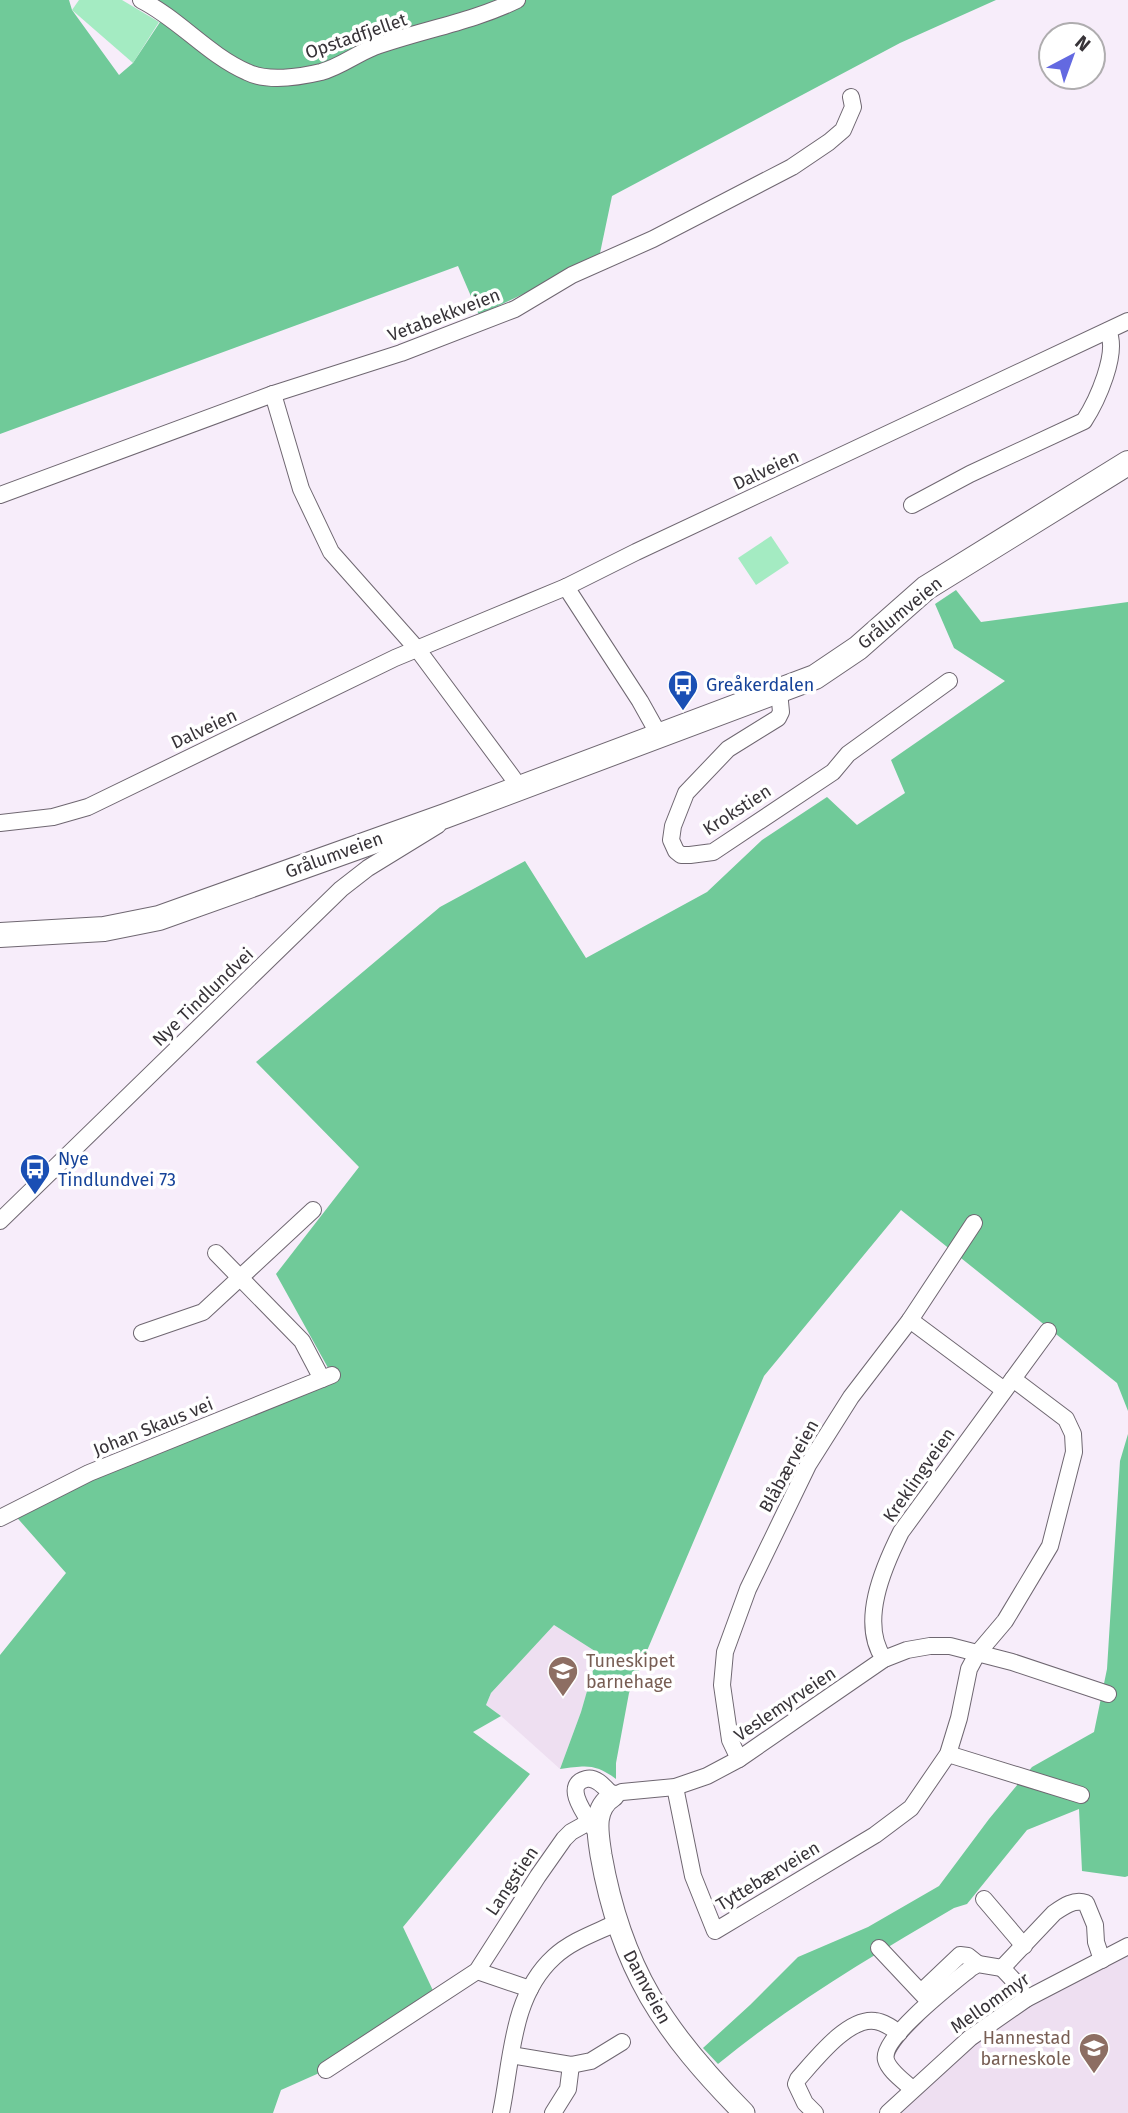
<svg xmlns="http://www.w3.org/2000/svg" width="1128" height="2113" font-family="'Fira Sans',sans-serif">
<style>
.built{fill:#eedff1}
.green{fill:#a4ebc2}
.forest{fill:#70ca99}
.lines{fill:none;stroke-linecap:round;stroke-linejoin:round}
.street-casing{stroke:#6f6771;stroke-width:18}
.secondary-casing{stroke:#6f6771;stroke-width:23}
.primary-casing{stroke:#6f6771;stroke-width:26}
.street{stroke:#fff;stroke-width:16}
.secondary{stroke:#fff;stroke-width:21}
.primary{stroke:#fff;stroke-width:24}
.labels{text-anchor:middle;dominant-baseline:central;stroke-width:7;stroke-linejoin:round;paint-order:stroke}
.street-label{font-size:18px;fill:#373338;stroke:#fff}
.transit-label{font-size:18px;fill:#164399;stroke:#fff;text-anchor:start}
.education-label{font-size:18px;fill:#785e54;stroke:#fff;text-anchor:start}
</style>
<rect width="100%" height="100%" fill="#f7edfa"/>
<g class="built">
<path d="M 554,1625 L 598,1653 L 581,1712 L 560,1769 L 501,1716 L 486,1705 L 491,1693 Z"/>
<path d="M 1128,1946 L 1128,2113 L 888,2113 L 970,2038 Z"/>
</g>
<g class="green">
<path d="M 79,0 L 122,0 L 159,22 L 133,63 L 72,10 Z"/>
<path d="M 771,536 L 789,563 L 756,585 L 738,558 Z"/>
</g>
<g class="forest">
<path d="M 0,0 L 69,0 L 72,10 L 119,75 L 133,63 L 166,13 L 141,0 L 996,0 L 900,43 L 612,196 L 599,258 L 479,315 L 458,266 L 0,434 Z"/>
<path d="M 956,590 L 981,622 L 1128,602 L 1128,1411 L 1117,1383 L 901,1210 L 764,1376 L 629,1693 L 616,1763 L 616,1779 C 594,1763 586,1766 560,1769 L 581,1712 L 598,1653 L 554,1625 L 491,1693 L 486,1705 L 501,1716 L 473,1732 L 530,1774 L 403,1927 L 437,1999 L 326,2070 L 281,2090 L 273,2113 L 0,2113 L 0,1655 L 66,1573 L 12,1512 L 332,1375 L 276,1274 L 359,1167 L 256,1062 L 440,907 L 525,861 L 586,958 L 707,892 L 762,840 L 827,797 L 857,825 L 905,793 L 891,760 L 1005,681 L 954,648 L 935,604 Z"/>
<path d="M 1128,1434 L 1128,1876 L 1125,1877 L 1082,1871 L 1079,1809 L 1027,1830 L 967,1904 L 954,1908 C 872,1956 791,2004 718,2064 L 703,2048 L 750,2005 L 798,1957 L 868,1927 L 939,1886 L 989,1819 L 1032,1767 L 1094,1732 L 1107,1669 L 1120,1461 Z"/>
</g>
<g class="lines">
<g class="street-casing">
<g id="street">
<path d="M 141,0 C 179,19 208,55 247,72 C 267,82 300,77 321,72 C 340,67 356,54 374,47 C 421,30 472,22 517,0"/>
<path d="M 273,394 L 301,489 L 331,552 L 418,650 L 513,778"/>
<path d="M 0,495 L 273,394 L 401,353 L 515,309 L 572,275 L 653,239 L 792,167 L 829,142 L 843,130 L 853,107 L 851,97"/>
<path d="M 912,505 L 970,474 L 1084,421 C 1097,401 1119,353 1108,331"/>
<path d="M 566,587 L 640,701 L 659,735"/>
<path d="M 779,691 L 781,712 L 778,718 L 728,749 L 686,793 L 673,826 L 671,840 L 676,851 L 681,855 L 690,855 L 713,852 L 833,772 L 848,754 L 949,681"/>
<path d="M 0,823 L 53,817 L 88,807 L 395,658 L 566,587 L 636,552 L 1128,321"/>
<path d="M 0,1221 L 341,889 L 368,868 L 438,825"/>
<path d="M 216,1253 L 302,1341 L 322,1379"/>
<path d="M 910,1320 L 1004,1390"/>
<path d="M 142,1333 L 203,1312 L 313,1210"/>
<path d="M 0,1518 L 89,1473 L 332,1375"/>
<path d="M 884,1659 C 859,1623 883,1568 901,1532 L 1048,1331"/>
<path d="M 948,1754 L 1081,1795"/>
<path d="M 739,1759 L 730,1740 L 722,1685 L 725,1652 L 748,1589 L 808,1465 L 851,1397 L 910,1320 L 974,1223"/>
<path d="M 675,1787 L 693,1876 L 715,1931 L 875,1835 L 911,1808 L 948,1754 L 959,1718 L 969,1669 L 977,1654 L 1005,1621 L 1050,1546 L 1074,1452 L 1073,1434 L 1066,1419 L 1013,1379"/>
<path d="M 598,1836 C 595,1826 558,1786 586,1779 C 597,1776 606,1789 613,1796 L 622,1792 L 675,1787 L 707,1776 L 739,1759 L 884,1659 L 907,1650 L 930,1646 L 950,1646 L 1012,1662 L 1108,1694"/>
<path d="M 984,1899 L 1024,1946"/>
<path d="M 879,1948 L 926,1998"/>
<path d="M 1002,1968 L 1017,1984 L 1026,1999"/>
<path d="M 477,1971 L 530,1989"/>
<path d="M 921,1992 L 960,1955 L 968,1956 L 978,1964"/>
<path d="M 511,2055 L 571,2065 L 591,2061 L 622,2042"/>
<path d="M 326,2070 L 477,1971 L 538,1876 L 564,1839 L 571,1832 L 589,1822"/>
<path d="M 912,2089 C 904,2081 889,2071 886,2060 C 880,2039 954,1982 971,1968 L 978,1964 L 1002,1968 L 1054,1913 C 1064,1906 1074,1899 1086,1903 L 1095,1925 L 1096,1942 L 1102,1960"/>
<path d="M 501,2113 C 512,2060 511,1996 554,1957 C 571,1941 595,1933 616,1923"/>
<path d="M 553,2113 L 568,2089 L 571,2065"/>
<path d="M 815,2113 L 805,2103 L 796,2084 L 798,2079 C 815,2060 848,2017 875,2021 C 884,2022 892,2028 899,2033"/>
<path d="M 888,2113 L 970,2038 L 1026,1999 L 1128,1946"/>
</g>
</g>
<g class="secondary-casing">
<path id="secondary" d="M 613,1796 C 592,1809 598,1834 601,1855 C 621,1969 664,2032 744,2113"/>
</g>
<g class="primary-casing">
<path id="primary" d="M 0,935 L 104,929 L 159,918 L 445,816 L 815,677 L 858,648 L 926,588 L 1128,463"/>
</g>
<use href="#street" class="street"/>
<use href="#secondary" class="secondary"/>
<use href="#primary" class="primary"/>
</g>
<defs>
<g id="bus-pin" transform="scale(1.575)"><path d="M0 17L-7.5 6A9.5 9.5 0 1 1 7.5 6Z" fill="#1a4fb4" stroke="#fff"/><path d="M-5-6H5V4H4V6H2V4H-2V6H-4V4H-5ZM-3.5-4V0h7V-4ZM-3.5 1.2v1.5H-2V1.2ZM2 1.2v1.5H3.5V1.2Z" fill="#fff"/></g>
<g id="school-pin" transform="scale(1.575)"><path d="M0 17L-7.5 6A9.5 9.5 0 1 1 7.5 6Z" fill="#8d6e63" stroke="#fff"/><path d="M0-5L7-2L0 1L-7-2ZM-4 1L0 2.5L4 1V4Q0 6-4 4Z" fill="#fff"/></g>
</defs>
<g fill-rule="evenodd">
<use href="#bus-pin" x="683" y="685"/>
<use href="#bus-pin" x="35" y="1169"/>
<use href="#school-pin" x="563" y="1671"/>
<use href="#school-pin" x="1094" y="2048"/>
</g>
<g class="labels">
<g class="street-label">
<text transform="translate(356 36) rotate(-19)">Opstadfjellet</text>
<text transform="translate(444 315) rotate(-21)">Vetabekkveien</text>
<text transform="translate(766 470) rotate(-25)">Dalveien</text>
<text transform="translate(900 613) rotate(-39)">Grålumveien</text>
<text transform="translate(204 729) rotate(-25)">Dalveien</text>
<text transform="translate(737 810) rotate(-33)">Krokstien</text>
<text transform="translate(334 855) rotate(-20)">Grålumveien</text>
<text transform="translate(203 997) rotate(-44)">Nye Tindlundvei</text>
<text transform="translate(153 1427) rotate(-22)">Johan Skaus vei</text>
<text transform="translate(789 1466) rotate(-61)">Blåbærveien</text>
<text transform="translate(919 1475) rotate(-55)">Kreklingveien</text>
<text transform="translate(785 1704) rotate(-34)">Veslemyrveien</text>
<text transform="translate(768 1876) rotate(-31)">Tyttebærveien</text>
<text transform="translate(512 1881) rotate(-56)">Langstien</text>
<text transform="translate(647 1987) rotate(62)">Damveien</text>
<text transform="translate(990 2003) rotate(-35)">Mellommyr</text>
</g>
<g class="transit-label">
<text x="706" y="685">Greåkerdalen</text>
<text x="58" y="1159">Nye<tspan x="58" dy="21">Tindlundvei 73</tspan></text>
</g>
<g class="education-label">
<text x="586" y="1661">Tuneskipet<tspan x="586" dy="21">barnehage</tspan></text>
<text x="1071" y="2038" text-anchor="end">Hannestad<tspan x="1071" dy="21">barneskole</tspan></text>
</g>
</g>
<g transform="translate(1072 56) rotate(41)"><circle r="33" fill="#ffffff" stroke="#afadaf" stroke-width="2"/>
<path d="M0-5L12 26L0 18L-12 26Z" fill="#6369e1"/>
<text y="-10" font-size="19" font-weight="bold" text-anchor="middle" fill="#373338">N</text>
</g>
</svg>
